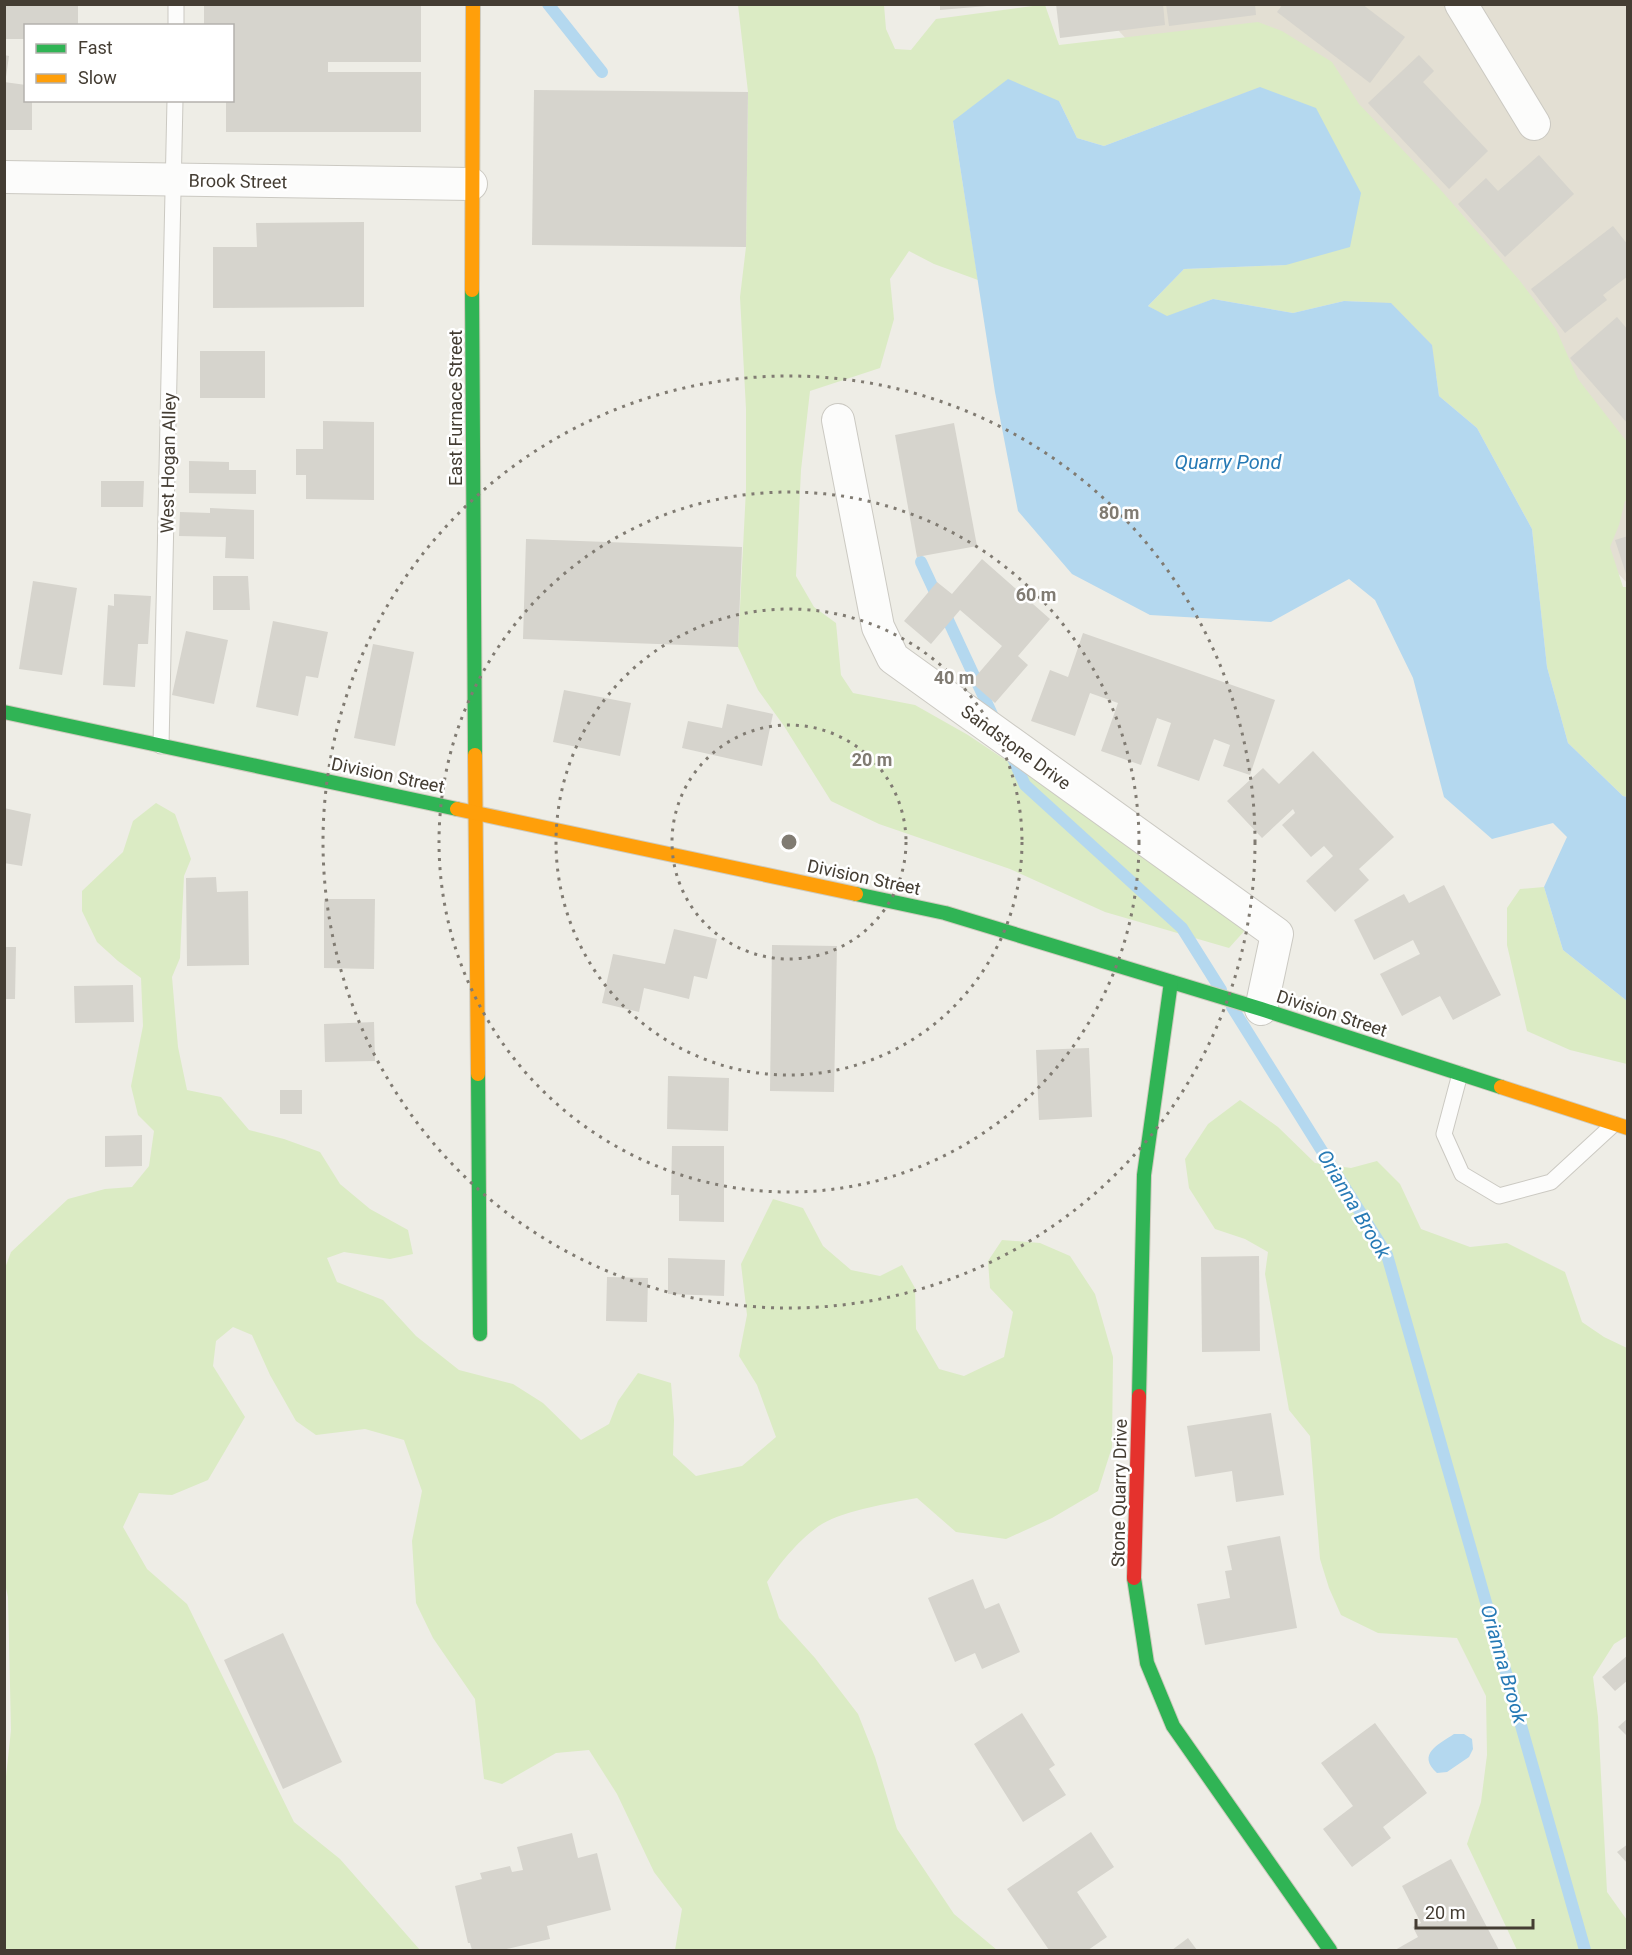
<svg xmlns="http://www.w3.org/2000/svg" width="1632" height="1955" font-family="Roboto,sans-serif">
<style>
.residential{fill:#e3dfd3}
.green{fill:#dbebc4}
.water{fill:#b4d8ef}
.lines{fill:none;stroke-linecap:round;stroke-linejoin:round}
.stream{stroke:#b4d8ef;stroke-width:12}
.building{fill:#d6d4cd}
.lane-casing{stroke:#cbc9c2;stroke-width:17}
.street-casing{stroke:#cbc9c2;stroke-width:34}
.fast-casing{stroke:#cecabd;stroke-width:16}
.slow-casing{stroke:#cecabd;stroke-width:16}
.jam-casing{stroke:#cecabd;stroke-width:16}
.lane{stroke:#fcfcfb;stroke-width:15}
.street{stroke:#fcfcfb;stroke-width:32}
.fast{stroke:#30b455;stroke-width:14}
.slow{stroke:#ff9f0a;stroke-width:14}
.jam{stroke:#e5322d;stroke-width:14}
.ring{fill:none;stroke:#807b72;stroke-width:3;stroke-dasharray:3 6}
.labels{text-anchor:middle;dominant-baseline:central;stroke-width:5;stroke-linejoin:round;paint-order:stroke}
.street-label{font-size:18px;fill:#443d33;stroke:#fff}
.water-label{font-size:20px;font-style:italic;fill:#277ab5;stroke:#fff}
.centre{fill:#807b72;stroke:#fff;stroke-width:3}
.ring-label{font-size:18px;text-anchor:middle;font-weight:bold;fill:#807b72;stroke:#fff;stroke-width:5;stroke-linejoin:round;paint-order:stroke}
</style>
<rect width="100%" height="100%" fill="#eeede6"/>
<path class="residential" d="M 1095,5 L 1627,5 L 1627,583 Z"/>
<g class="green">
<path d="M 738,5 L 884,5 L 886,29 L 895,49 L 911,50 L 936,19 L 1040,5 L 1045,5 L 1059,45 L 1258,22 L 1282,31 L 1332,62 L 1359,104 L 1439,188 L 1520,281 L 1556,329 L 1578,379 L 1627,442 L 1627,500 L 1625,501 L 1619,525 L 1610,547 L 1623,587 L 1627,587 L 1627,797 L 1623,796 L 1568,743 L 1547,667 L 1532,529 L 1477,428 L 1439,396 L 1432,345 L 1391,303 L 1344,301 L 1293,313 L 1213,299 L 1167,317 L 1148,306 L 1184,269 L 1286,265 L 1260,87 L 1104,146 L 1077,138 L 1059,101 L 953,122 L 978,280 L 934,264 L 909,251 L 890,279 L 894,319 L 880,368 L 810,391 L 801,470 L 796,576 L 814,607 L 836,623 L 841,675 L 853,693 L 915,705 L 968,735 L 1112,831 L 1247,928 L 1229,948 L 1105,912 L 1010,869 L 879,824 L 831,801 L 784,726 L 758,690 L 738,647 L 746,489 L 746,409 L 740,297 L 746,247 L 748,92 Z"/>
<path d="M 156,803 L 175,814 L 191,859 L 184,876 L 180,958 L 172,977 L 178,1047 L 187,1090 L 221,1097 L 249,1130 L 284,1139 L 320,1152 L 340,1184 L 370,1209 L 408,1230 L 413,1254 L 390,1259 L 344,1252 L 327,1258 L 337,1282 L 383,1300 L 416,1336 L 459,1370 L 513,1384 L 543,1403 L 581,1440 L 609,1424 L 618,1401 L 638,1373 L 671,1383 L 674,1420 L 673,1455 L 696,1476 L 742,1466 L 776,1437 L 757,1385 L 739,1356 L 747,1315 L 741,1264 L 773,1199 L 803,1208 L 823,1246 L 851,1270 L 880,1276 L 902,1265 L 915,1288 L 916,1329 L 939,1369 L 964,1376 L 1004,1357 L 1013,1312 L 990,1288 L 988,1261 L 1002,1240 L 1040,1243 L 1070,1256 L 1095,1294 L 1113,1357 L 1112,1447 L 1098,1491 L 1052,1518 L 1006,1539 L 956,1532 L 917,1498 C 890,1503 846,1510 822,1524 C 801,1537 781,1562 767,1582 L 779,1618 L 815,1658 L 858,1714 L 875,1757 L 897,1829 L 954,1914 L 997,1950 L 675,1950 L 682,1909 L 654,1872 L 617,1794 L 589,1750 L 556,1753 L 502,1784 L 484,1779 L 475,1699 L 433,1638 L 416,1603 L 412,1541 L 422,1491 L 404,1440 L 365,1429 L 316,1435 L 296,1421 L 270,1375 L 252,1335 L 233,1327 L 216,1341 L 213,1366 L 245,1417 L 208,1480 L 172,1495 L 139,1493 L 123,1527 L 147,1569 L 187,1604 L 294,1822 L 340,1859 L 420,1950 L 5,1950 L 4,1795 L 11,1730 L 8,1597 L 4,1579 L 5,1268 L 11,1252 L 68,1199 L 105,1189 L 132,1187 L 149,1166 L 154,1131 L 138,1115 L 131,1086 L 143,1026 L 141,978 L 118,961 L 97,942 L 82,911 L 82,891 L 123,852 L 133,821 Z"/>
<path d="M 1544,887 L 1563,950 L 1627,1001 L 1627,1064 L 1570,1050 L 1527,1031 L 1507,945 L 1507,908 L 1520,889 Z"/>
<path d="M 1240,1100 L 1278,1127 L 1315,1163 L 1351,1168 L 1377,1161 L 1400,1184 L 1421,1229 L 1470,1247 L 1507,1243 L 1565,1272 L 1582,1322 L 1604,1337 L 1627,1348 L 1627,1636 L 1614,1644 L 1593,1677 L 1598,1717 L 1607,1892 L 1627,1920 L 1627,1950 L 1517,1950 L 1467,1844 L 1481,1802 L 1487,1755 L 1486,1696 L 1457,1638 L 1378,1633 L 1341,1615 L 1329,1588 L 1320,1559 L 1310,1436 L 1289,1410 L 1265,1274 L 1268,1252 L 1245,1239 L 1215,1229 L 1189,1188 L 1185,1159 L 1208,1124 Z"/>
</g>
<g class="water">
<path d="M 1008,79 L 1059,101 L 1077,138 L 1104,146 L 1260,87 L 1316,108 L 1361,193 L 1350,247 L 1286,265 L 1184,269 L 1148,306 L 1167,316 L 1213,299 L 1293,313 L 1344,301 L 1391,303 L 1432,345 L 1439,396 L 1477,428 L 1532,529 L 1547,667 L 1568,743 L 1623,796 L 1627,797 L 1627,1001 L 1563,950 L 1544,887 L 1567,837 L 1553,823 L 1492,839 L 1444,797 L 1413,678 L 1375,600 L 1349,579 L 1271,622 L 1150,615 L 1072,574 L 1018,511 L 995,392 L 953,121 Z"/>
<path d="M 1454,1734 L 1464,1734 L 1472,1739 L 1473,1749 L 1469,1757 L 1447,1772 L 1437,1773 C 1416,1754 1439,1744 1454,1734 Z"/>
</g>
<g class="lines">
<g class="stream">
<path d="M 548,4 L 602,72"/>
<path d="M 921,562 L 996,723"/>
<path d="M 1010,752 L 1025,785 L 1182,928 L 1221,990"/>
<path d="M 1232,1007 L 1387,1255 L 1585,1950"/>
</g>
</g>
<g class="building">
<path d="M 4,4 L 78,4 L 78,26 L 26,26 L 26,39 L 4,39 Z"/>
<path d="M 204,4 L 421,4 L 421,62 L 328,62 L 328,72 L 421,72 L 421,132 L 226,132 L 226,100 L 232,100 L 232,26 L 204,26 Z"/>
<path d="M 940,4 L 987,4 L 987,6 L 940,10 Z"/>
<path d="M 1056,4 L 1163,4 L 1165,25 L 1060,38 Z"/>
<path d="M 1166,4 L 1255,4 L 1256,15 L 1169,26 Z"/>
<path d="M 1283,4 L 1362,4 L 1405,37 L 1370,83 L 1277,12 Z"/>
<path d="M 4,55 L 9,56 L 6,77 L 4,77 Z"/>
<path d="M 1419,55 L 1434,71 L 1423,82 L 1488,151 L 1449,189 L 1368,103 Z"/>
<path d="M 4,82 L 26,85 L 26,100 L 32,100 L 32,130 L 4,130 Z"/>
<path d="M 534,90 L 748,92 L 746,247 L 532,245 Z"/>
<path d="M 1539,155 L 1574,194 L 1505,257 L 1458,204 L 1486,178 L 1498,191 Z"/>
<path d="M 364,222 L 364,307 L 213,308 L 213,247 L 257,247 L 256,223 Z"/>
<path d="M 1613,226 L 1628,245 L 1628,276 L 1603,295 L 1607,300 L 1565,333 L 1531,289 Z"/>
<path d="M 1617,317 L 1628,330 L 1628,424 L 1570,358 Z"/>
<rect x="200" y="351" width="65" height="47"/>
<path d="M 323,421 L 374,422 L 374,500 L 306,499 L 306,475 L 296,475 L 296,449 L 323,449 Z"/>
<path d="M 954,423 L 977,546 L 917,557 L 895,435 Z"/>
<path d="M 189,461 L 229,462 L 229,470 L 256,470 L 256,494 L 189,493 Z"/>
<path d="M 101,481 L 144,481 L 143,507 L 101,507 Z"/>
<path d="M 210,508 L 254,510 L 254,559 L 225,558 L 226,537 L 179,536 L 180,512 L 210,513 Z"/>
<path d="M 1628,536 L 1628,577 L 1627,577 L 1615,540 Z"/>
<path d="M 526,539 L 742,547 L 738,647 L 523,639 Z"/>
<path d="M 982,559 L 1050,619 L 1018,656 L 1028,665 L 995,703 L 971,682 L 1002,646 L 960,610 L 931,644 L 904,621 L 937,582 L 952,594 Z"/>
<path d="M 213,576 L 248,576 L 250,610 L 213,610 Z"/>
<path d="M 33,581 L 77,588 L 62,675 L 19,669 Z"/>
<path d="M 114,594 L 151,596 L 148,644 L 138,644 L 135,687 L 103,685 L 108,605 L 114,606 Z"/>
<path d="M 273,621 L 328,632 L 318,678 L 306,676 L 298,716 L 256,707 Z"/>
<path d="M 186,631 L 228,640 L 214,704 L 172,695 Z"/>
<path d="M 1083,633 L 1275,700 L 1250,775 L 1223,766 L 1230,745 L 1214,739 L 1199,781 L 1157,766 L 1171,723 L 1157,718 L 1141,765 L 1101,751 L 1118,703 L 1090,693 L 1075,736 L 1031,721 L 1050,670 L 1068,677 Z"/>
<path d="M 373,644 L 414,652 L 395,746 L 354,738 Z"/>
<path d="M 564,690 L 631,703 L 620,756 L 553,742 Z"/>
<path d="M 727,704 L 773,714 L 762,766 L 682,748 L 688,721 L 722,728 Z"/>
<path d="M 1313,751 L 1394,837 L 1359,869 L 1369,880 L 1335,912 L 1306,881 L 1333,856 L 1324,846 L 1311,857 L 1282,825 L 1295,813 L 1293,809 L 1262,838 L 1227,801 L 1263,768 L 1279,784 Z"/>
<path d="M 4,808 L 31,814 L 22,866 L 4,863 Z"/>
<path d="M 216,877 L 217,892 L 248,891 L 249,965 L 187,966 L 186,878 Z"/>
<path d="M 1444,885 L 1501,995 L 1453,1020 L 1440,996 L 1402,1016 L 1380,974 L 1420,954 L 1413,940 L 1374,960 L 1354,920 L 1404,894 L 1409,903 Z"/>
<path d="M 324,899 L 375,899 L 374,969 L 324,968 Z"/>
<path d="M 674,929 L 717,939 L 707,979 L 694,976 L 689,999 L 644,988 L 639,1012 L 602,1003 L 613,954 L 665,964 Z"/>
<path d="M 772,945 L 837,946 L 834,1092 L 770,1091 Z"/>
<path d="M 4,947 L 16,947 L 15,999 L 4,999 Z"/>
<path d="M 133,985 L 134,1022 L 75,1023 L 74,986 Z"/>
<path d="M 374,1022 L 375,1061 L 325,1062 L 324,1024 Z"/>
<path d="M 1089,1048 L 1092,1117 L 1039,1120 L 1036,1050 Z"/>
<path d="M 668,1076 L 729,1078 L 728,1131 L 667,1129 Z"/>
<rect x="280" y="1090" width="22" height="24"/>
<path d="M 142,1135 L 142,1166 L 105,1167 L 105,1136 Z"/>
<path d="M 672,1146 L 724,1146 L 724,1222 L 679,1221 L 679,1195 L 671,1195 Z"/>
<path d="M 1259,1256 L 1260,1351 L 1202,1352 L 1201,1257 Z"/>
<path d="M 668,1258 L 725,1260 L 724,1296 L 668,1294 Z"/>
<path d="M 607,1277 L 648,1278 L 647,1322 L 606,1321 Z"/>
<path d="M 1271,1413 L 1284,1495 L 1236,1502 L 1232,1471 L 1195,1477 L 1187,1426 Z"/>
<path d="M 1280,1536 L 1297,1628 L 1205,1645 L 1197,1604 L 1230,1598 L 1225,1571 L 1232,1570 L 1227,1546 Z"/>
<path d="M 973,1579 L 985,1609 L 999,1603 L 1020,1652 L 982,1669 L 975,1653 L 955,1662 L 928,1598 Z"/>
<path d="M 283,1633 L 342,1762 L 283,1789 L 224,1660 Z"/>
<path d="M 1628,1655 L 1628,1680 L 1615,1691 L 1602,1677 Z"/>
<path d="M 1022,1713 L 1055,1765 L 1049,1769 L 1066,1795 L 1023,1822 L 974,1744 Z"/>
<path d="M 1628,1718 L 1628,1737 L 1618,1727 Z"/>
<path d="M 1375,1723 L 1427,1793 L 1383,1827 L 1391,1838 L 1352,1867 L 1323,1829 L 1353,1806 L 1321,1763 Z"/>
<path d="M 1091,1832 L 1114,1867 L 1077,1892 L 1107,1937 L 1088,1950 L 1049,1950 L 1007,1889 Z"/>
<path d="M 572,1833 L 578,1858 L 597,1853 L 611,1910 L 547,1926 L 550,1939 L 502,1950 L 472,1950 L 470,1943 L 468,1943 L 455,1886 L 482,1879 L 480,1873 L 510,1866 L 512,1872 L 523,1870 L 517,1847 Z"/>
<path d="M 1628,1844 L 1628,1864 L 1617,1852 Z"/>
<path d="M 1451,1859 L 1499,1950 L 1395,1950 L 1418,1937 L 1413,1927 L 1421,1923 L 1402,1886 Z"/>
<path d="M 1188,1938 L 1197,1950 L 1172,1950 Z"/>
</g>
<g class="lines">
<g class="lane-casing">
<g id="lane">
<path d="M 176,26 L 176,4"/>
<path d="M 161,746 L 175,100"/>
<path d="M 1460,1074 L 1444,1134 L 1462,1174 L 1499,1196 L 1551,1182 L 1614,1124"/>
</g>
</g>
<g class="street-casing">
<g id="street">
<path d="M 1461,4 L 1534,124"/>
<path d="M 4,177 L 471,184"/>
<path d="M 838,420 L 878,627 L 893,658 L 1277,934 L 1261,1009"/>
</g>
</g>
<g class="fast-casing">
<g id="fast">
<path d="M 472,290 L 475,755"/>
<path d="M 4,712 L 457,809"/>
<path d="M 856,894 L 945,913 L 1261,1009 L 1501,1087"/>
<path d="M 478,1074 L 480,1334"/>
<path d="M 1139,1396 L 1144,1175 L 1171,982"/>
<path d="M 1134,1578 L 1147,1663 L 1173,1726 L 1330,1950"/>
</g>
</g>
<g class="slow-casing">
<g id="slow">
<path d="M 472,290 L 473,4"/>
<path d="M 475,755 L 478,1074"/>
<path d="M 457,809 L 856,894"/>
<path d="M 1501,1087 L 1628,1128"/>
</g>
</g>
<g class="jam-casing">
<path id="jam" d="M 1134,1578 L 1139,1396"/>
</g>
<use href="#lane" class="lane"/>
<use href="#street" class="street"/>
<use href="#fast" class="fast"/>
<use href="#slow" class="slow"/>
<use href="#jam" class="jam"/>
</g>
<g class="ring">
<circle cx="789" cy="842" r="117"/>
<circle cx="789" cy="842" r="233"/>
<circle cx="789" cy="842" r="350"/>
<circle cx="789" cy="842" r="466"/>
</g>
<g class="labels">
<g class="street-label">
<text transform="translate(238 181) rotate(1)">Brook Street</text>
<text transform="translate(455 408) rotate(-90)">East Furnace Street</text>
<text transform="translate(168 463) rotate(-89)">West Hogan Alley</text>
<text transform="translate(1016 747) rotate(36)">Sandstone Drive</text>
<text transform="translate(388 775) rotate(12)">Division Street</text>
<text transform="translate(864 877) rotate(12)">Division Street</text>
<text transform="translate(1332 1013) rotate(18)">Division Street</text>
<text transform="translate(1119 1493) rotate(-89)">Stone Quarry Drive</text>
</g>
<g class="water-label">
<text x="1228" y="462">Quarry Pond</text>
<text transform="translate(1354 1204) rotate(59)">Orianna Brook</text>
<text transform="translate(1504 1664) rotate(74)">Orianna Brook</text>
</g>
</g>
<circle cx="789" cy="842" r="9" class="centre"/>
<g class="ring-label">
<text x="1119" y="519">80 m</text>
<text x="1036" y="601">60 m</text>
<text x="954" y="684">40 m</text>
<text x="872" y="766">20 m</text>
</g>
<rect width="1632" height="1955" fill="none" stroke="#443d33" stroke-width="12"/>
<rect x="24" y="24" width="210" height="78" fill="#ffffff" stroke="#b4b1ad" stroke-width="1.5"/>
<rect x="36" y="44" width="30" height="9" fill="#30b455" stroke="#b4b1ad" stroke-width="1.5"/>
<text x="78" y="54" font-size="18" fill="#443d33">Fast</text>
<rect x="36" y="74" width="30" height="9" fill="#ff9f0a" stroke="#b4b1ad" stroke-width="1.5"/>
<text x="78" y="84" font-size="18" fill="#443d33">Slow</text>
<path d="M1416 1919v9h117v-9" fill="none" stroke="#443d33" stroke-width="3"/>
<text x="1425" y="1919" font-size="18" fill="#443d33" stroke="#ffffff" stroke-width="4.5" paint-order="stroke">20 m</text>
</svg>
